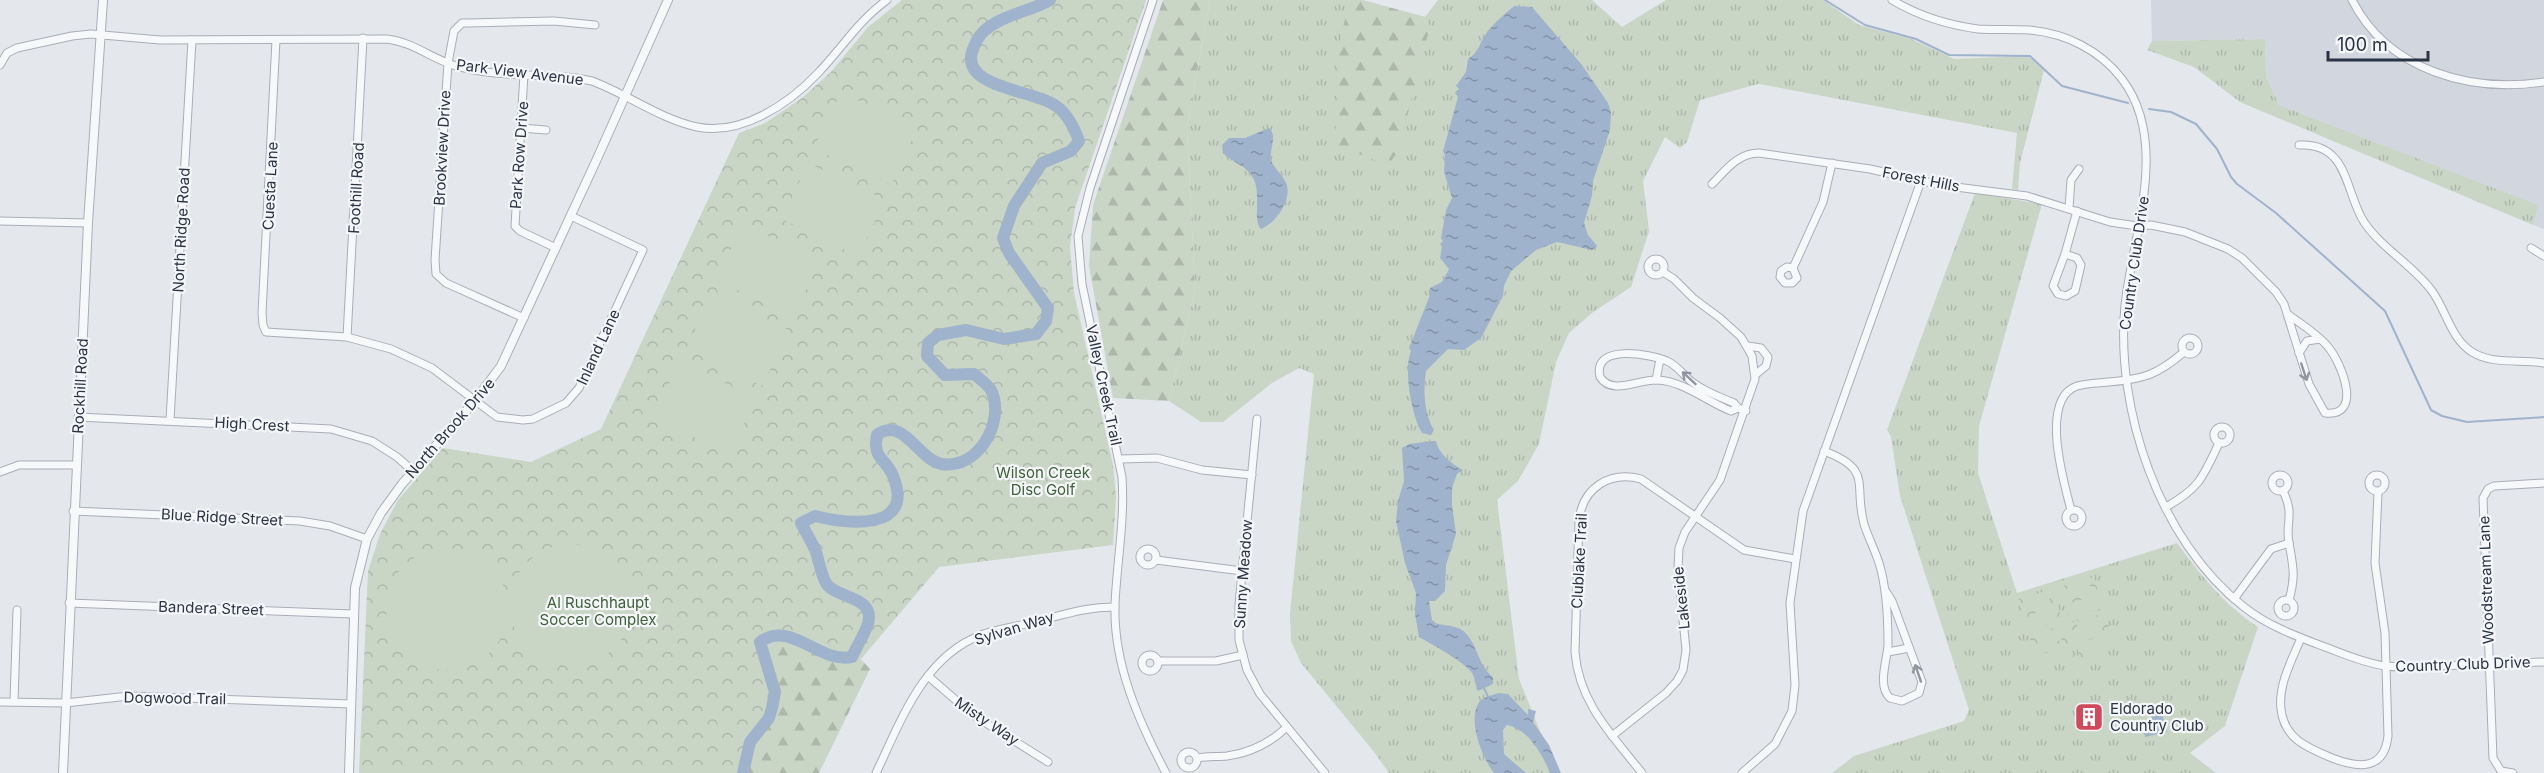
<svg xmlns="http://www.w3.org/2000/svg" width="2544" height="773" font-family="Inter,sans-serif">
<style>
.built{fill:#d2d6de}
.grass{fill:url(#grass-tufts)}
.forest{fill:url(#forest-firs)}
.park{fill:url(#park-crowns)}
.pitch{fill:#c9d6c5}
.water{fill:url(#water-ripples)}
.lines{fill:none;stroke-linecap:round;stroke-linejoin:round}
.stream{stroke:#9fb4cc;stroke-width:2}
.river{stroke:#9fb4cc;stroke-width:12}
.minor-casing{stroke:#a9aeb7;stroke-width:9}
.tertiary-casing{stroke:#a9aeb7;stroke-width:10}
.minor{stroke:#f7f8fa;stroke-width:7}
.tertiary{stroke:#f7f8fa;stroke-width:8}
.oneway{stroke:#9196a0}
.labels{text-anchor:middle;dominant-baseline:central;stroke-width:4.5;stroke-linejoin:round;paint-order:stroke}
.street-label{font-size:15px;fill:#2b3445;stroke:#f4f6f9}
.park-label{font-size:15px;fill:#3f6138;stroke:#f4f6f9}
.poi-label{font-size:15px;fill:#2b3445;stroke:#f4f6f9;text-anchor:start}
</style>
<defs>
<pattern id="grass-tufts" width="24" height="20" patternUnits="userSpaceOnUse" patternTransform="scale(1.5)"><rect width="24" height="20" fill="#c9d6c5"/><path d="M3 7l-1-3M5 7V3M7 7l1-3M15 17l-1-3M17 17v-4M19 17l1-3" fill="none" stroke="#adb8ab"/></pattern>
<pattern id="forest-firs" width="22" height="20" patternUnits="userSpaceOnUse" patternTransform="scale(1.5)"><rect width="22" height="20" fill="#c9d6c5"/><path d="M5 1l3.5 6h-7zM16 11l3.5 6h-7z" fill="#adb8ab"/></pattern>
<pattern id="park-crowns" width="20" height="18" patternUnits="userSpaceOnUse" patternTransform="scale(1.5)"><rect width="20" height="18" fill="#c9d6c5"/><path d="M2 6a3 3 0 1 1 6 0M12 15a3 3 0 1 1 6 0" fill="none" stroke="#adb8ab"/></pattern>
<pattern id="water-ripples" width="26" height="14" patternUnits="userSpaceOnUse" patternTransform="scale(1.5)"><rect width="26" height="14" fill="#9fb4cc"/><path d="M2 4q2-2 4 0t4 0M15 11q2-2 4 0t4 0" fill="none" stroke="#8293a7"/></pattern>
</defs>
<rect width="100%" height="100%" fill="#e4e7ec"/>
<path class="built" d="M 2151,0 L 2544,0 L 2544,229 L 2533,225 L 2537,205 L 2279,105 L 2266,76 L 2265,39 L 2152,41 Z"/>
<g class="grass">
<path d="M 1210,0 L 1362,0 L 1425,17 L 1438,0 L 1592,0 L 1622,27 L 1666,0 L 1823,0 L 1859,25 L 1911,39 L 1954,59 L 2026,56 L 2035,60 L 2044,70 L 2020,163 L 2018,190 L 2012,189 L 2017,133 L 1765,85 L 1758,84 L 1700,100 L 1687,142 L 1680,148 L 1665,137 L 1643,181 L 1649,231 L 1631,287 L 1592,313 L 1569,333 L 1556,362 L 1539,444 L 1518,481 L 1497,500 L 1519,679 L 1557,773 L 1389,773 L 1375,753 L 1301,663 L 1291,641 L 1290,614 L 1314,374 L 1299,368 L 1272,383 L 1223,422 L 1201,422 L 1169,401 L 1195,290 L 1187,127 Z"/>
<path d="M 2265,39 L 2266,76 L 2279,105 L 2538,205 L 2533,225 L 2240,102 L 2194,67 L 2147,50 L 2152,41 Z"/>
<path d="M 1975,193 L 2042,204 L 1979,426 L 1978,473 L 2017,593 L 2177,543 C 2201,575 2224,605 2258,627 L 2225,726 L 2190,753 L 2216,773 L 1832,773 L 1854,756 L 1964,721 L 1969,710 L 1900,496 L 1891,437 L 1887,430 Z"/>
</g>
<g class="forest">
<path d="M 1163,0 L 1210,0 L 1187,127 L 1195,290 L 1169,401 L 1113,398 L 1089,266 L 1093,205 Z"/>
<path d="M 1362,0 L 1425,17 L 1430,26 L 1398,152 L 1388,165 L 1335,145 L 1339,45 L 1349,2 Z"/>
<path d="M 777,635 L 818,649 L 843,662 L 854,652 L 870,669 L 819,773 L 745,773 L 751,746 L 772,721 L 769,670 L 757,652 Z"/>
</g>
<g class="park">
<path d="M 902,0 L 1146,0 L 1075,208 L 1070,247 L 1074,293 L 1113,465 L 1116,497 L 1113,545 L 939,567 L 861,659 L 854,652 L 843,663 L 818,649 L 777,635 L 757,653 L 769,670 L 779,697 L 772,721 L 751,746 L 745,773 L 359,773 L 368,571 L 380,534 L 398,500 L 443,448 L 531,462 L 601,429 L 739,133 L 765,123 L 802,98 L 831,72 L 868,27 Z"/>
<path d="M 2094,577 L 2103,608 L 2068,618 L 2059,587 Z"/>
<path d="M 2053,589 L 2062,620 L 2028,631 L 2018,599 Z"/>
<path d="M 2105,613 L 2115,647 L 2080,658 L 2070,623 Z"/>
<path d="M 2064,625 L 2074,659 L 2039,670 L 2029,635 Z"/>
</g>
<g class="pitch">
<path d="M 841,92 L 917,129 L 891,185 L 814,148 Z"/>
<path d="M 808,163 L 885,200 L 858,256 L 782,219 Z"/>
<path d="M 743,224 L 820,261 L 793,317 L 717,280 Z"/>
<path d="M 712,293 L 789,330 L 762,386 L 686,349 Z"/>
<path d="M 680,362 L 756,398 L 730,454 L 653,418 Z"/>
<circle cx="571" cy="605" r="61"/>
<circle cx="447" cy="609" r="61"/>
<path d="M 2089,582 L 2092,592 L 2069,599 L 2066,589 Z"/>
<path d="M 2048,594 L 2051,604 L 2029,611 L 2026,601 Z"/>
<path d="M 2093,596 L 2096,606 L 2074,613 L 2071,603 Z"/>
<path d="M 2052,608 L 2055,619 L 2033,625 L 2030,615 Z"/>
<path d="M 2100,618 L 2103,628 L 2080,635 L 2077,625 Z"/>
<path d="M 2059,630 L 2062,640 L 2039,647 L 2036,637 Z"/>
<path d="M 2104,635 L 2108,645 L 2085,652 L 2082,642 Z"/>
<path d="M 2064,648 L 2067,658 L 2044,665 L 2041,654 Z"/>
<path d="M 2167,706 L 2174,735 L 2137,744 L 2130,714 Z"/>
</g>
<g class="water">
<path d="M 1515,6 L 1532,7 L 1582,65 L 1608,103 L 1611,113 L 1610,130 L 1593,181 L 1592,196 L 1584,223 L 1588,235 L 1597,246 L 1592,250 L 1557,242 L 1536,250 L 1511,271 L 1504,286 L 1503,296 L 1481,338 L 1464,350 L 1448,349 L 1426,371 C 1423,391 1424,413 1434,430 L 1431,435 L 1422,433 C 1412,417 1403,369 1411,351 L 1409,348 L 1430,295 L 1430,288 L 1442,282 L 1449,269 L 1440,258 L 1442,247 L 1440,244 L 1443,241 L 1441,238 L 1446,210 L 1452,198 L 1444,172 L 1445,156 L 1443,151 L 1458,97 L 1455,93 L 1459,89 L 1456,86 L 1466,72 L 1468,59 C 1479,52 1480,42 1487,32 C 1491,27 1509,9 1515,6 Z"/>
<path d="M 1269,128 C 1278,136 1269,149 1271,160 C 1274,169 1282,173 1286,183 C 1293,199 1276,223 1261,229 C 1252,221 1262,193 1253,178 C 1246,165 1233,163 1223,153 L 1222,145 L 1229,138 L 1245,138 Z"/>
<path d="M 1433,441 L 1436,441 C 1438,453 1453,465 1463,470 L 1457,474 L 1452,488 L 1452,505 L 1456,534 L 1446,565 L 1445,591 L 1435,601 L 1429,601 L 1432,620 L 1435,623 C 1444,626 1455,625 1462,630 C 1478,642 1477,665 1493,677 L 1493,684 L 1478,691 C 1475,685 1475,678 1472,673 C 1465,662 1431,644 1419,637 L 1415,614 L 1416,593 L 1405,563 L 1396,521 L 1398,501 L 1404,481 L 1402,448 L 1409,444 Z"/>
<path d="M 1499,693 L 1508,694 L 1528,715 L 1528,709 L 1536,711 L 1533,722 L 1549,745 L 1561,773 L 1550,773 C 1542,754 1529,730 1507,725 L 1503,730 L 1504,754 L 1526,773 L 1494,773 C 1482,757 1468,723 1478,704 C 1481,697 1493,695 1499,693 Z"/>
<path d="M 2161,710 L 2167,732 L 2145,737 L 2143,729 L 2151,726 L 2153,723 L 2151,713 Z"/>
</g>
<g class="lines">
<g class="stream">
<path d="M 1825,0 L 1865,25 L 1916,39 L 1949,55 L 2030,56 L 2062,86 L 2128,103"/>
<path d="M 2149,109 L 2171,112 L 2196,124 L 2217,149 L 2231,177 L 2237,184 L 2276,213 L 2385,311 L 2431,410 L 2442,416 L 2467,422 L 2544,417"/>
<path d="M 1483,686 L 1489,699"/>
</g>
<path class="river" d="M 743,773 L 750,742 L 769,718 L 772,708 L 775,692 L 760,642 C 791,619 819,664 852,657 C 857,646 864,635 868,624 C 876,595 835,599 826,583 C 821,574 819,562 816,552 C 812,542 806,533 801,523 L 815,516 C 847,524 916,532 893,476 C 886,458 872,459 877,435 C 903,415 918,460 942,464 C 978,470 1006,421 991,390 C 987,384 980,379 974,374 L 945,375 L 927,356 L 928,343 L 938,335 L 966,330 L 1004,339 L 1036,334 L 1046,321 L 1048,308 L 1009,253 L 1003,238 L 1014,206 L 1042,163 L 1071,151 L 1079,141 C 1074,127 1066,111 1053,104 C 1030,90 962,87 972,52 C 974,46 978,37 983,32 C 1001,15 1029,12 1050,0"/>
<g class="minor-casing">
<g id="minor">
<path d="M 1153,0 L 1090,188 L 1078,236 L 1082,284 L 1122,477 C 1125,520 1117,561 1115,604 C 1113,664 1139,722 1166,773"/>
<path d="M 1892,0 C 1917,15 1948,25 1978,29 C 1995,30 2012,29 2029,30 C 2065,33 2100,50 2122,79 C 2170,142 2133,234 2125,305 C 2115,409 2159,541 2244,607 C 2268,626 2296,636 2325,647 C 2344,654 2364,663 2385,666 C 2401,668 2419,666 2436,666 C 2472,665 2508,663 2544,662"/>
<path d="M 2352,0 C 2388,71 2471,93 2544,82"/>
<path d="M 276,40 L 262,313 L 263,325 L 266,332 L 347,337 L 391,349 L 432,368 L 497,417 L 523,420 L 533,419 L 566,403 L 579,388 L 643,250 L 571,216"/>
<path d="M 0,65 L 7,53 L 17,48 L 72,36 L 91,34 L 160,40 L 387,39 C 413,42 432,59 456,66 C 494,77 537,74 576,78 L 592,81 C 627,94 660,119 697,127 C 741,136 789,104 818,73 C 842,48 859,20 887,0"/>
<path d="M 524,74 L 515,226 L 520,231 L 556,248"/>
<path d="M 521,128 L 546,130"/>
<path d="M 2299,145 C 2349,142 2345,193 2364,222 C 2382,249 2413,265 2432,291 C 2446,310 2451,339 2472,352 C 2492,365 2521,359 2544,363"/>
<path d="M 1712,184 C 1726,170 1738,153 1759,153 L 1870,169 L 1940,185 L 2027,196 L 2110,222 L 2137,226 L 2151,225 L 2185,232 L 2228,249 L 2242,258 L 2276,292 L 2284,304 L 2309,384 L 2325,413 C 2364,417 2341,363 2329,348 C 2319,335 2302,325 2289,315"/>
<path d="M 2069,208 L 2071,180 L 2079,169"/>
<path d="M 0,221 L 88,223"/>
<path d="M 2531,248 L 2544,256"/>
<path d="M 2065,254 L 2077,258 L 2081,265 L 2075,291 L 2066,296 L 2058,294 L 2053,286 Z"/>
<path d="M 2065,254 L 2077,211"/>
<circle cx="1656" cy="267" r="8"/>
<path d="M 1793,268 L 1787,267 L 1781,271 L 1780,277 L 1785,283 L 1792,283 L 1797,278 L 1793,268 L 1823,202 L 1832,163"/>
<path d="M 524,318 L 446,283 L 436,274 L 435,260 L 448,63 L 454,31 L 462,23 L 468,23 L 554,21 L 595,25"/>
<path d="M 347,337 L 363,38"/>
<circle cx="2190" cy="346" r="8"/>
<path d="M 1748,346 L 1761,348 L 1768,357 L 1766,366 L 1755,375"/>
<path d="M 2299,353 L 2307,341 L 2320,339"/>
<path d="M 1656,380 L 1660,359"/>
<path d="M 1738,408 L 1731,411 C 1707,402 1684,381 1657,380 C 1639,379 1612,396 1600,377 C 1592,343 1650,354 1667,361 C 1678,366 1683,375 1692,382 C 1705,392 1720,397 1734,403 L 1738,408 L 1746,411"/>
<path d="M 78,417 L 331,429 L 372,441 L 397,457 L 413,471"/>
<path d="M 1257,419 L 1239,604 L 1239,640 L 1247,670 L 1260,694 L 1325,773"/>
<path d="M 170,420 L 192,40"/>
<circle cx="2222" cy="435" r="8"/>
<path d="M 1824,451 C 1874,470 1853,484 1864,524 C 1868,537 1875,550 1879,563 C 1887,588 1888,619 1888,645 C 1887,661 1877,686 1890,698 L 1902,701 L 1919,693 L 1922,682 L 1892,601 L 1885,590"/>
<path d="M 1120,459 L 1157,458 L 1202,470 L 1252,475"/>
<path d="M 0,472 L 19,465 L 76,465"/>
<circle cx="2280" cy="483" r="8"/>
<circle cx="2377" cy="483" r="8"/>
<path d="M 2283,491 C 2295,516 2285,521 2289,543 C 2293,566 2296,576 2289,600"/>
<path d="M 2166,507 C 2200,488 2203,477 2219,443"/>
<circle cx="2074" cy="518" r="8"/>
<path d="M 2071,510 C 2064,483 2039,399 2077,386 C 2087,383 2099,383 2109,382 C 2144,379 2157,375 2184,352"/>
<path d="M 73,511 L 300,521 L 330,526 L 367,539"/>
<circle cx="1148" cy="557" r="8"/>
<path d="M 1156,560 L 1242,571"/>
<path d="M 2234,599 L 2271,549 L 2289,543"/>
<circle cx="2286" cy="608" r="8"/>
<path d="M 69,603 L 353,614"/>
<path d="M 2301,638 C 2292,660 2278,685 2281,709 C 2284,739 2308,748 2332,758 C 2358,768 2384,771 2388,736 L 2385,633 L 2375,563 L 2378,492"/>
<path d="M 1888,652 L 1909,648"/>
<circle cx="1150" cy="663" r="8"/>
<path d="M 1158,661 L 1216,661 L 1243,655"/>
<path d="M 928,676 L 973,715 L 1048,762"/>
<path d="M 14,701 L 17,610"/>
<path d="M 0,702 L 65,703 L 129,696 L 351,704"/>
<path d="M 1612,736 L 1666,693 L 1677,681 L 1683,670 L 1686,650 L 1678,569 L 1679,548 L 1685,532 L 1720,480 L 1755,379 L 1752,356 L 1741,337 L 1720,318 L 1693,298 L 1674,279 L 1663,272"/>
<circle cx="1189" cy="760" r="8"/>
<path d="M 1198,758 C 1207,756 1217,757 1227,756 C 1250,753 1270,743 1287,727"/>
<path d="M 876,773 C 901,721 923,657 981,635 C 997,629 1014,627 1030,623 C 1061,616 1082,607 1115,607"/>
<path d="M 1642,773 C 1612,735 1579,703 1575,652 L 1579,520 C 1583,487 1610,471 1641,479 L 1744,550 L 1795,559"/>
<path d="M 1742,773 L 1775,744 L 1792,711 L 1795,685 L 1790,603 L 1803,511 L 1921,181"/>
<path d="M 2513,773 L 2501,771 L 2493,758 L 2483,498 L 2488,489 L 2494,486 L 2544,483"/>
</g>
</g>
<g class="tertiary-casing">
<g id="tertiary">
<path d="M 63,773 L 88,223 L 103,0"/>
<path d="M 349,773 L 355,588 L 367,539 L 381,513 L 402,484 L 475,401 L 501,366 L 596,161 L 668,0"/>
</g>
</g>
<use href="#minor" class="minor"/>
<use href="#tertiary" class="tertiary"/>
</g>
<defs><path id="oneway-shaft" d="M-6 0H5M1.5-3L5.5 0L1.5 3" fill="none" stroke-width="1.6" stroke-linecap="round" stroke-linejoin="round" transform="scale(1.5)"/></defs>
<g class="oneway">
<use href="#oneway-shaft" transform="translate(2304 372) rotate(72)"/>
<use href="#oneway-shaft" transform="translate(1689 378) rotate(-137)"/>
<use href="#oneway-shaft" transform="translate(1918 673) rotate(-109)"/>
</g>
<defs>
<g id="building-square" transform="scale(1.5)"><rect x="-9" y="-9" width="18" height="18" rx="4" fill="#d1495b" stroke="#f4f6f9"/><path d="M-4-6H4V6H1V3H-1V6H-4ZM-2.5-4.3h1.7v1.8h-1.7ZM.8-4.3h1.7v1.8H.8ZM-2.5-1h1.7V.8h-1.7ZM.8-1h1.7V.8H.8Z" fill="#fff"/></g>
</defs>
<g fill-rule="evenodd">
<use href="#building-square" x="2089" y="717"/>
</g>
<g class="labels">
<g class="street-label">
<text transform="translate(520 72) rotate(7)">Park View Avenue</text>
<text transform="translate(442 148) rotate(-87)">Brookview Drive</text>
<text transform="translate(519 155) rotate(-86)">Park Row Drive</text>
<text transform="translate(1921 179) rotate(11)">Forest Hills</text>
<text transform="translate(270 186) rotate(-87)">Cuesta Lane</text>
<text transform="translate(356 188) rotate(-87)">Foothill Road</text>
<text transform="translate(181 230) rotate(-87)">North Ridge Road</text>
<text transform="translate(2134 263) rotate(-82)">Country Club Drive</text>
<text transform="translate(598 347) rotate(-65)">Inland Lane</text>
<text transform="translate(1104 385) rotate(78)">Valley Creek Trail</text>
<text transform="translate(80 386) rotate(-87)">Rockhill Road</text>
<text transform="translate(252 424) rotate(3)">High Crest</text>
<text transform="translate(450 428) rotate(-49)">North Brook Drive</text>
<text transform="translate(222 517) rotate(3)">Blue Ridge Street</text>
<text transform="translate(1579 561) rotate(-87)">Clublake Trail</text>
<text transform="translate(1243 574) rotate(-86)">Sunny Meadow</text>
<text transform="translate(2486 580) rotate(-92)">Woodstream Lane</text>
<text transform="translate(1681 598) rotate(-96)">Lakeside</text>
<text transform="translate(211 608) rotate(2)">Bandera Street</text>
<text transform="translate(1014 628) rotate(-17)">Sylvan Way</text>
<text transform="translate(2463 664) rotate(-2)">Country Club Drive</text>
<text transform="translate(175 698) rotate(1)">Dogwood Trail</text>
<text transform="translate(987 721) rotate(34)">Misty Way</text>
</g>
<g class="park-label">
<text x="1043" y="472">Wilson Creek<tspan x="1043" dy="17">Disc Golf</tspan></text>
<text x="598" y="602">Al Ruschhaupt<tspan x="598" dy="17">Soccer Complex</tspan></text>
</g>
<g class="poi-label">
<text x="2110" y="708">Eldorado<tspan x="2110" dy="17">Country Club</tspan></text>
</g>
</g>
<path d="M2328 51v9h100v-9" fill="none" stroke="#2b3445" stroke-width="3"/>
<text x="2337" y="51" font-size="18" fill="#2b3445" stroke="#f4f6f9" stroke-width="4.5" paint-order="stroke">100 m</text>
</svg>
